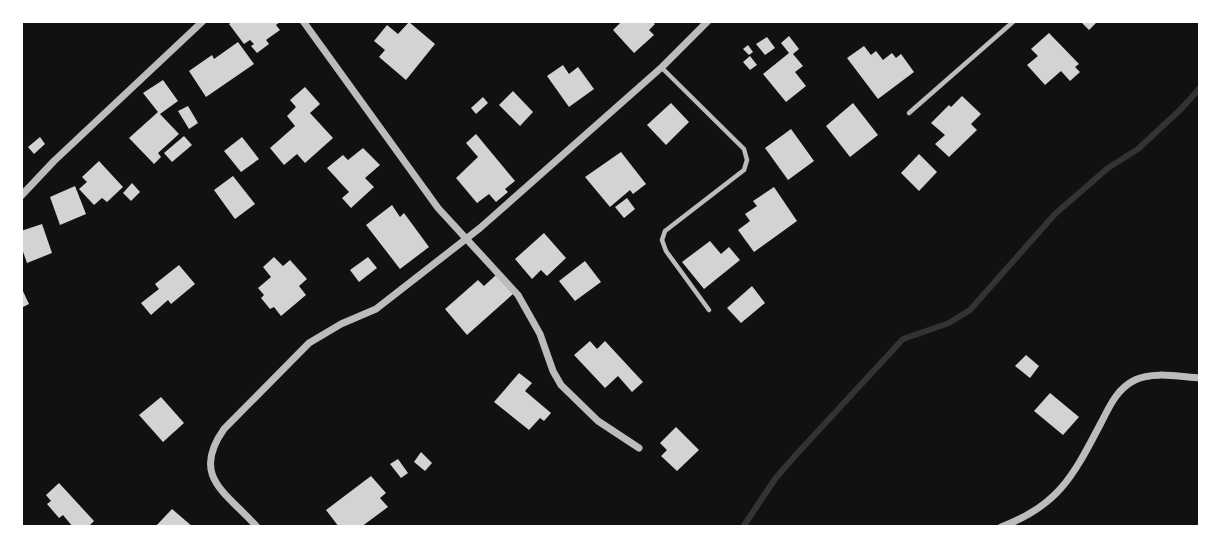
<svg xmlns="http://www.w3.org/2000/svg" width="1221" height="548" font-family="Cabin,sans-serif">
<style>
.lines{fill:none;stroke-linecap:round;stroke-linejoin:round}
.stream{stroke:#333;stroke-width:6}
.building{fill:#d3d3d3}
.service{stroke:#bcbcbc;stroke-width:4.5}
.minor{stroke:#bcbcbc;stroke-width:7}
</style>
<rect width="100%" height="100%" fill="#111"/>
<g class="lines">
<path class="stream" d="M 743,527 L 775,479 L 794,457 L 903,339 L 949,323 L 970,310 L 1055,214 L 1108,168 L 1138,149 L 1181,109 L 1200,88"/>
</g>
<g class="building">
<path d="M 233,21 L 281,21 L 276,25 L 280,30 L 266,40 L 269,44 L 257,53 L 251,46 L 254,44 L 250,40 L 244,44 L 229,24 Z"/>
<path d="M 622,21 L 652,21 L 655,24 L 649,30 L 654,35 L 634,53 L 613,30 Z"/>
<path d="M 1080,21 L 1098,21 L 1089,30 Z"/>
<path d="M 409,22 L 435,44 L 406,80 L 379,57 L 385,50 L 374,41 L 387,25 L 398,34 Z"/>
<path d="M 1049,33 L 1079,64 L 1075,67 L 1080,72 L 1070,81 L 1061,71 L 1045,85 L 1027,65 L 1038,56 L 1031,49 Z"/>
<path d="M 789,36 L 799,49 L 793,54 L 803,66 L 795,72 L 806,86 L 786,102 L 763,74 L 789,53 L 781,43 Z"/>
<path d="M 767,37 L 775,48 L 765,55 L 756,44 Z"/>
<path d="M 238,42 L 254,64 L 206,97 L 189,71 L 212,55 L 214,59 Z"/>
<path d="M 748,45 L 753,52 L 749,55 L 743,49 Z"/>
<path d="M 864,46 L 871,55 L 876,51 L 883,60 L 892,53 L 896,58 L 901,54 L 914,72 L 878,99 L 847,58 Z"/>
<path d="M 750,56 L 757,65 L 750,70 L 743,62 Z"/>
<path d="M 563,65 L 569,74 L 578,67 L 594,89 L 569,107 L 547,76 Z"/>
<path d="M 163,80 L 178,101 L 160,114 L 179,134 L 158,153 L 161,157 L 154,164 L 129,138 L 158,112 L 143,93 Z"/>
<path d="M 305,87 L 320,104 L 310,113 L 333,138 L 305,163 L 297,154 L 284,165 L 270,148 L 295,126 L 287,116 L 296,107 L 290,100 Z"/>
<path d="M 513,91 L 533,112 L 520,126 L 499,105 Z"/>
<path d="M 962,96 L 981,114 L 971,124 L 977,130 L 949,157 L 935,144 L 945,135 L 931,123 L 949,105 L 951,107 Z"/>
<path d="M 483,97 L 488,103 L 476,114 L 471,108 Z"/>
<path d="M 671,103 L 689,122 L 666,145 L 647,125 Z"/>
<path d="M 853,103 L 878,135 L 850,157 L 826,126 Z"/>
<path d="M 188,106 L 198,123 L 189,129 L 178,111 Z"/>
<path d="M 791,129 L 814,161 L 788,180 L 765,148 Z"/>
<path d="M 476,134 L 515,181 L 505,189 L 508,192 L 496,202 L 489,194 L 477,203 L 456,178 L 478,157 L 466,143 Z"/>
<path d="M 184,136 L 192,145 L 172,162 L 164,153 Z"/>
<path d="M 40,137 L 45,144 L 34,154 L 28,147 Z"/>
<path d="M 242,137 L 259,159 L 241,172 L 224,151 Z"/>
<path d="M 363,148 L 380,165 L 365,178 L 374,187 L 351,208 L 342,198 L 349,192 L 327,168 L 343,155 L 348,160 Z"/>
<path d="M 621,152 L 646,184 L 633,194 L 630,190 L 610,207 L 585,177 Z"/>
<path d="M 919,154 L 937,172 L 919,191 L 901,173 Z"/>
<path d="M 99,161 L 123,187 L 107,202 L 102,198 L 94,205 L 79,189 L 87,182 L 82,177 Z"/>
<path d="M 233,176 L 255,204 L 235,219 L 214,190 Z"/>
<path d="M 132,183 L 140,192 L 131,201 L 123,193 Z"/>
<path d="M 75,186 L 86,214 L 60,225 L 50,197 Z"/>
<path d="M 774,187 L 797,221 L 754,252 L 738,230 L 750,221 L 745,214 L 757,206 L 753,201 Z"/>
<path d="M 627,198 L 635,209 L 624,218 L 615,207 Z"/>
<path d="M 392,205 L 400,217 L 404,213 L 429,247 L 400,269 L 366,225 Z"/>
<path d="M 42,224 L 52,253 L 27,263 L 21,246 L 21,231 Z"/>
<path d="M 544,233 L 566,258 L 547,276 L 541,270 L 532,279 L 515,259 Z"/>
<path d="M 710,241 L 721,254 L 729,247 L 740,260 L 704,289 L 682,262 Z"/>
<path d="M 274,257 L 283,266 L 290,260 L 307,279 L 299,286 L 306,295 L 281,316 L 274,307 L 270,309 L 261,298 L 264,295 L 258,288 L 271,277 L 263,267 Z"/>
<path d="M 368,257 L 377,268 L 359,282 L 350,270 Z"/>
<path d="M 585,261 L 601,282 L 575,301 L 559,281 Z"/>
<path d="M 179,265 L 195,284 L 171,304 L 168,300 L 151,315 L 141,303 L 159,289 L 155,284 Z"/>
<path d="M 496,275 L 513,294 L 467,335 L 445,309 L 478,280 L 484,286 Z"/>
<path d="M 752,286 L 765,303 L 741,323 L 727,308 Z"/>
<path d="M 21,287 L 29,304 L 21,308 Z"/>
<path d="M 590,341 L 597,349 L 605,341 L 643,382 L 632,392 L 618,376 L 605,388 L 574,355 Z"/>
<path d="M 1026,355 L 1039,366 L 1030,378 L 1015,366 Z"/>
<path d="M 519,373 L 532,383 L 525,391 L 551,413 L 544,421 L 540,418 L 529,430 L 494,402 Z"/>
<path d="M 1050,393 L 1079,417 L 1063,435 L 1034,411 Z"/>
<path d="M 161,397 L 184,423 L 163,442 L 139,415 Z"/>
<path d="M 676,427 L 699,450 L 677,471 L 661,456 L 667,450 L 660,443 Z"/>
<path d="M 421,452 L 432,463 L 425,471 L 414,462 Z"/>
<path d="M 398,459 L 408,473 L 401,478 L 390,464 Z"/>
<path d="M 371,476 L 386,493 L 380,498 L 388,507 L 361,527 L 339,527 L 326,510 Z"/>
<path d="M 59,483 L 94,521 L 88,527 L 73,527 L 63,515 L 59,518 L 47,504 L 51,501 L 46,495 Z"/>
<path d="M 172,509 L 193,527 L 155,527 Z"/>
</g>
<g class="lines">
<g class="service">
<path d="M 662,68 L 744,149 L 747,160 L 744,170 L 665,231 L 662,240 L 666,251 L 709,310"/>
<path d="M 909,113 L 1014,21"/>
</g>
<g class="minor">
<path d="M 303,21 L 438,208 L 518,295 L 540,334 L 553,371 L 561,385 L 598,421 L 639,448"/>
<path d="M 21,196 L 54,161 L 203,21"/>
<path d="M 257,527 C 227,493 190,477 224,429 L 309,343 L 341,324 L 376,309 L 480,228 L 662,67 L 708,21"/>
<path d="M 1001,527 C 1060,505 1074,474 1102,421 C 1110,405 1118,388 1135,380 C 1153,371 1181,377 1200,378"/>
</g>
</g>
<rect width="1221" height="548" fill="none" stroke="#ffffff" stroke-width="46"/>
</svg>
